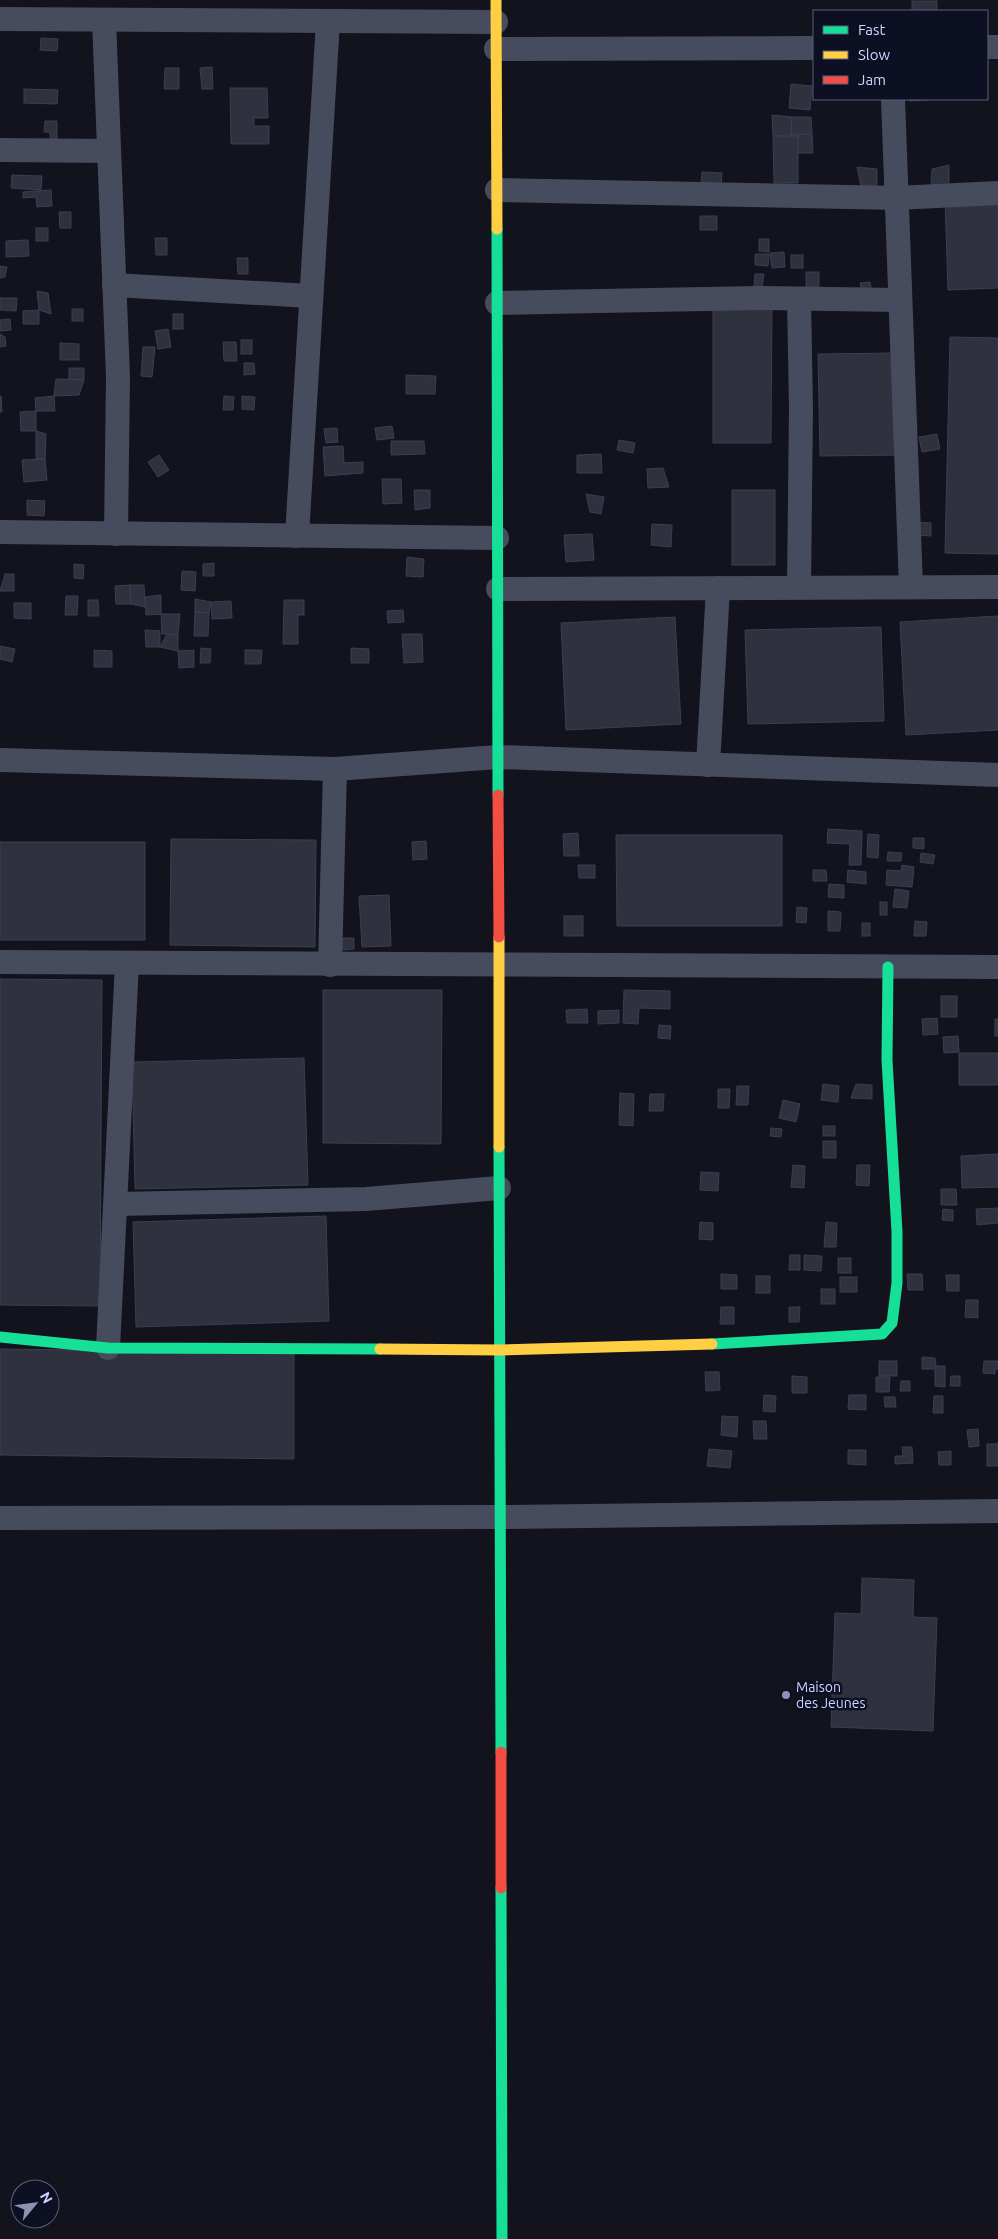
<svg xmlns="http://www.w3.org/2000/svg" width="998" height="2239" font-family="Ubuntu,sans-serif">
<style>
.building{fill:#30313f;stroke:#3c3e51}
.lines{fill:none;stroke-linecap:round;stroke-linejoin:round}
.street{stroke:#464c5e;stroke-width:24}
.fast{stroke:#16e098;stroke-width:11}
.slow{stroke:#ffcf43;stroke-width:11}
.jam{stroke:#f24e42;stroke-width:11}
.poi-dot{fill:#8c92b0;stroke:#0d0f22;stroke-width:2}
.labels{text-anchor:middle;dominant-baseline:central;stroke-width:5;stroke-linejoin:round;paint-order:stroke}
.poi-label{font-size:14px;fill:#ced6ff;stroke:#0d0f22;text-anchor:start}
</style>
<rect width="100%" height="100%" fill="#12131d"/>
<g class="building">
<rect x="912" y="1" width="25" height="10"/>
<path d="M 41,38 L 58,39 L 57,51 L 40,50 Z"/>
<path d="M 212,67 L 213,89 L 202,89 L 200,68 Z"/>
<path d="M 165,68 L 179,68 L 179,89 L 164,89 Z"/>
<path d="M 791,84 L 812,86 L 810,110 L 789,108 Z"/>
<path d="M 230,88 L 267,88 L 268,118 L 254,118 L 254,126 L 269,126 L 269,144 L 231,144 Z"/>
<path d="M 24,89 L 58,90 L 57,104 L 24,103 Z"/>
<path d="M 910,99 L 938,99 L 910,101 Z"/>
<path d="M 772,115 L 792,117 L 791,135 L 773,136 Z"/>
<path d="M 792,117 L 811,117 L 812,134 L 791,135 Z"/>
<path d="M 45,121 L 57,121 L 57,139 L 50,139 L 50,132 L 44,132 Z"/>
<path d="M 812,134 L 813,153 L 798,153 L 791,135 Z"/>
<path d="M 773,136 L 798,136 L 798,183 L 774,183 Z"/>
<path d="M 949,165 L 949,186 L 931,185 L 932,169 Z"/>
<path d="M 857,167 L 877,169 L 877,190 L 861,187 Z"/>
<path d="M 702,172 L 722,173 L 721,187 L 701,185 Z"/>
<path d="M 12,175 L 42,176 L 41,190 L 11,188 Z"/>
<path d="M 51,190 L 52,206 L 37,207 L 36,197 L 23,198 L 23,192 Z"/>
<path d="M 998,197 L 998,288 L 948,290 L 945,199 Z"/>
<path d="M 59,212 L 71,212 L 71,228 L 60,228 Z"/>
<rect x="700" y="216" width="17" height="14"/>
<rect x="36" y="228" width="12" height="13"/>
<path d="M 155,238 L 167,238 L 167,255 L 156,255 Z"/>
<path d="M 759,239 L 769,239 L 769,252 L 759,251 Z"/>
<path d="M 28,240 L 29,256 L 6,257 L 6,241 Z"/>
<path d="M 784,252 L 785,267 L 772,268 L 770,253 Z"/>
<path d="M 755,254 L 769,254 L 768,266 L 755,265 Z"/>
<rect x="791" y="255" width="12" height="13"/>
<path d="M 237,258 L 248,258 L 248,274 L 238,274 Z"/>
<path d="M 0,266 L 7,267 L 5,277 L 0,278 Z"/>
<rect x="806" y="272" width="13" height="15"/>
<path d="M 755,274 L 764,274 L 762,287 L 754,286 Z"/>
<path d="M 870,282 L 872,292 L 862,293 L 860,283 Z"/>
<path d="M 37,291 L 48,293 L 51,314 L 39,310 Z"/>
<path d="M 0,298 L 17,298 L 16,311 L 0,310 Z"/>
<path d="M 713,305 L 772,306 L 771,443 L 713,443 Z"/>
<rect x="72" y="309" width="11" height="12"/>
<path d="M 39,310 L 39,324 L 23,324 L 23,311 Z"/>
<rect x="173" y="314" width="10" height="15"/>
<path d="M 10,319 L 11,330 L 0,331 L 0,320 Z"/>
<path d="M 168,329 L 171,347 L 158,349 L 155,331 Z"/>
<path d="M 0,334 L 5,337 L 6,346 L 0,347 Z"/>
<path d="M 950,337 L 998,338 L 998,554 L 945,553 Z"/>
<rect x="241" y="340" width="11" height="14"/>
<path d="M 223,342 L 236,342 L 237,361 L 224,361 Z"/>
<path d="M 60,343 L 79,344 L 79,360 L 60,360 Z"/>
<path d="M 143,347 L 155,347 L 152,377 L 141,376 Z"/>
<path d="M 897,353 L 898,455 L 820,456 L 818,354 Z"/>
<path d="M 244,363 L 254,363 L 255,374 L 244,375 Z"/>
<path d="M 69,368 L 84,368 L 84,380 L 69,379 Z"/>
<path d="M 406,375 L 436,376 L 435,394 L 406,394 Z"/>
<path d="M 56,379 L 84,380 L 79,395 L 54,396 Z"/>
<path d="M 0,396 L 1,396 L 2,412 L 0,412 Z"/>
<path d="M 54,396 L 55,411 L 36,411 L 35,398 Z"/>
<path d="M 224,396 L 234,397 L 233,410 L 223,410 Z"/>
<path d="M 242,396 L 255,397 L 254,410 L 242,409 Z"/>
<path d="M 36,411 L 36,431 L 21,431 L 20,412 Z"/>
<path d="M 392,426 L 394,438 L 377,440 L 375,428 Z"/>
<path d="M 337,428 L 338,442 L 326,443 L 324,429 Z"/>
<path d="M 36,431 L 46,434 L 45,459 L 36,459 Z"/>
<path d="M 937,434 L 940,449 L 922,452 L 919,437 Z"/>
<path d="M 619,440 L 635,443 L 633,453 L 617,450 Z"/>
<path d="M 391,441 L 424,441 L 425,454 L 391,455 Z"/>
<path d="M 343,446 L 344,463 L 363,462 L 363,473 L 325,476 L 323,447 Z"/>
<path d="M 601,454 L 602,473 L 577,473 L 577,455 Z"/>
<path d="M 159,455 L 169,470 L 158,477 L 148,462 Z"/>
<path d="M 45,459 L 47,480 L 24,482 L 22,460 Z"/>
<path d="M 663,468 L 669,487 L 648,488 L 647,469 Z"/>
<path d="M 382,479 L 401,479 L 402,503 L 383,504 Z"/>
<path d="M 414,490 L 430,490 L 430,508 L 415,510 Z"/>
<rect x="732" y="490" width="43" height="75"/>
<path d="M 586,494 L 604,497 L 601,514 L 590,512 Z"/>
<path d="M 27,500 L 45,501 L 44,516 L 27,515 Z"/>
<path d="M 914,522 L 931,523 L 931,536 L 914,535 Z"/>
<path d="M 652,524 L 672,525 L 671,547 L 651,545 Z"/>
<path d="M 592,534 L 594,560 L 566,562 L 564,535 Z"/>
<path d="M 407,557 L 424,559 L 423,577 L 406,576 Z"/>
<path d="M 214,563 L 214,576 L 203,576 L 203,564 Z"/>
<path d="M 74,564 L 84,565 L 83,579 L 74,578 Z"/>
<path d="M 182,571 L 196,572 L 195,591 L 181,590 Z"/>
<path d="M 5,574 L 14,574 L 14,591 L 0,591 Z"/>
<path d="M 130,585 L 131,604 L 116,604 L 115,586 Z"/>
<path d="M 130,585 L 144,585 L 145,607 L 131,604 Z"/>
<path d="M 161,595 L 161,614 L 146,615 L 145,597 Z"/>
<path d="M 66,596 L 78,596 L 77,615 L 65,615 Z"/>
<path d="M 195,599 L 211,602 L 209,613 L 195,612 Z"/>
<path d="M 88,600 L 98,600 L 99,616 L 88,616 Z"/>
<path d="M 284,600 L 304,600 L 304,615 L 298,615 L 298,644 L 283,644 Z"/>
<path d="M 231,601 L 232,618 L 212,619 L 211,602 Z"/>
<path d="M 14,603 L 31,603 L 31,619 L 14,618 Z"/>
<path d="M 403,610 L 404,622 L 388,623 L 387,611 Z"/>
<path d="M 195,612 L 209,613 L 208,636 L 194,636 Z"/>
<path d="M 161,614 L 180,614 L 178,635 L 162,634 Z"/>
<path d="M 998,616 L 998,730 L 906,735 L 900,622 Z"/>
<path d="M 675,617 L 681,724 L 566,730 L 561,623 Z"/>
<path d="M 881,627 L 884,721 L 748,724 L 745,630 Z"/>
<path d="M 145,630 L 160,631 L 160,647 L 146,647 Z"/>
<path d="M 167,634 L 178,635 L 178,651 L 160,647 Z"/>
<path d="M 402,634 L 422,634 L 423,662 L 404,663 Z"/>
<path d="M 0,646 L 15,649 L 12,662 L 0,659 Z"/>
<path d="M 201,648 L 211,649 L 210,663 L 200,663 Z"/>
<path d="M 351,648 L 369,649 L 369,663 L 351,663 Z"/>
<path d="M 94,650 L 112,651 L 112,667 L 94,667 Z"/>
<path d="M 194,650 L 194,667 L 179,668 L 178,651 Z"/>
<path d="M 245,650 L 262,650 L 261,664 L 245,664 Z"/>
<path d="M 828,829 L 862,831 L 861,865 L 849,865 L 850,844 L 827,843 Z"/>
<path d="M 578,833 L 579,856 L 564,856 L 563,834 Z"/>
<path d="M 868,834 L 879,835 L 878,858 L 867,857 Z"/>
<path d="M 616,835 L 782,835 L 782,926 L 617,926 Z"/>
<path d="M 913,838 L 924,838 L 924,849 L 913,848 Z"/>
<path d="M 171,839 L 316,840 L 315,947 L 170,945 Z"/>
<path d="M 426,841 L 427,859 L 413,860 L 412,842 Z"/>
<rect x="0" y="842" width="145" height="98"/>
<path d="M 888,852 L 902,853 L 901,861 L 887,861 Z"/>
<path d="M 921,853 L 935,855 L 933,864 L 920,862 Z"/>
<path d="M 578,865 L 595,865 L 595,878 L 579,878 Z"/>
<path d="M 902,865 L 914,867 L 912,887 L 886,885 L 887,870 L 901,871 Z"/>
<path d="M 813,870 L 826,870 L 827,881 L 813,881 Z"/>
<path d="M 848,870 L 866,872 L 866,884 L 847,882 Z"/>
<path d="M 829,884 L 844,885 L 844,898 L 828,897 Z"/>
<path d="M 895,889 L 909,891 L 907,908 L 893,907 Z"/>
<path d="M 389,895 L 391,946 L 362,947 L 359,896 Z"/>
<rect x="880" y="902" width="7" height="13"/>
<path d="M 797,907 L 807,908 L 806,923 L 796,922 Z"/>
<path d="M 828,911 L 841,912 L 840,931 L 828,931 Z"/>
<rect x="564" y="916" width="19" height="20"/>
<path d="M 915,921 L 927,922 L 926,936 L 914,936 Z"/>
<rect x="862" y="923" width="8" height="13"/>
<path d="M 342,938 L 354,938 L 354,949 L 342,950 Z"/>
<path d="M 0,979 L 102,980 L 100,1306 L 0,1305 Z"/>
<path d="M 323,990 L 442,990 L 441,1144 L 323,1143 Z"/>
<path d="M 624,990 L 670,991 L 670,1009 L 639,1008 L 638,1024 L 623,1023 Z"/>
<rect x="941" y="996" width="16" height="21"/>
<path d="M 587,1009 L 588,1023 L 567,1023 L 566,1010 Z"/>
<path d="M 619,1010 L 619,1023 L 598,1024 L 598,1011 Z"/>
<path d="M 937,1018 L 938,1034 L 923,1035 L 922,1019 Z"/>
<rect x="995" y="1019" width="3" height="17"/>
<path d="M 659,1025 L 671,1026 L 670,1039 L 658,1038 Z"/>
<path d="M 958,1036 L 959,1052 L 944,1053 L 943,1037 Z"/>
<rect x="959" y="1053" width="39" height="32"/>
<path d="M 304,1058 L 308,1185 L 135,1189 L 132,1062 Z"/>
<path d="M 823,1084 L 839,1086 L 838,1102 L 821,1100 Z"/>
<path d="M 856,1084 L 872,1085 L 872,1099 L 851,1098 Z"/>
<path d="M 737,1086 L 749,1086 L 748,1105 L 736,1105 Z"/>
<path d="M 718,1089 L 730,1089 L 729,1108 L 718,1108 Z"/>
<path d="M 620,1093 L 634,1094 L 633,1126 L 619,1125 Z"/>
<path d="M 650,1094 L 664,1094 L 663,1111 L 649,1111 Z"/>
<path d="M 783,1100 L 800,1104 L 796,1122 L 779,1118 Z"/>
<rect x="823" y="1126" width="12" height="10"/>
<path d="M 771,1128 L 782,1129 L 781,1137 L 770,1136 Z"/>
<rect x="823" y="1141" width="13" height="17"/>
<path d="M 998,1154 L 998,1187 L 962,1188 L 961,1156 Z"/>
<path d="M 793,1165 L 805,1166 L 804,1188 L 791,1187 Z"/>
<path d="M 857,1165 L 870,1165 L 869,1186 L 856,1185 Z"/>
<path d="M 701,1172 L 719,1173 L 718,1191 L 700,1190 Z"/>
<path d="M 941,1189 L 956,1189 L 957,1205 L 941,1205 Z"/>
<path d="M 998,1208 L 998,1223 L 977,1225 L 976,1209 Z"/>
<path d="M 943,1209 L 953,1210 L 953,1221 L 942,1220 Z"/>
<path d="M 326,1216 L 329,1321 L 136,1327 L 133,1222 Z"/>
<path d="M 700,1222 L 713,1223 L 713,1240 L 699,1239 Z"/>
<path d="M 826,1222 L 837,1223 L 836,1247 L 824,1247 Z"/>
<path d="M 790,1255 L 800,1255 L 800,1270 L 789,1270 Z"/>
<path d="M 804,1255 L 822,1256 L 821,1271 L 804,1270 Z"/>
<rect x="838" y="1258" width="13" height="15"/>
<path d="M 721,1274 L 737,1275 L 737,1289 L 721,1289 Z"/>
<path d="M 907,1274 L 922,1274 L 923,1290 L 908,1290 Z"/>
<path d="M 946,1275 L 959,1275 L 959,1291 L 947,1291 Z"/>
<rect x="756" y="1276" width="14" height="17"/>
<rect x="840" y="1277" width="17" height="15"/>
<rect x="821" y="1289" width="14" height="15"/>
<path d="M 966,1300 L 978,1300 L 978,1318 L 965,1317 Z"/>
<path d="M 721,1307 L 734,1307 L 734,1324 L 720,1324 Z"/>
<path d="M 789,1307 L 800,1307 L 799,1322 L 789,1322 Z"/>
<path d="M 0,1349 L 294,1353 L 294,1459 L 0,1455 Z"/>
<path d="M 922,1357 L 935,1358 L 936,1366 L 945,1366 L 945,1387 L 935,1386 L 935,1369 L 922,1369 Z"/>
<rect x="879" y="1361" width="18" height="15"/>
<path d="M 984,1361 L 998,1361 L 998,1369 L 995,1369 L 995,1374 L 983,1373 Z"/>
<path d="M 705,1372 L 719,1372 L 720,1390 L 706,1391 Z"/>
<path d="M 792,1376 L 807,1377 L 807,1393 L 792,1393 Z"/>
<path d="M 951,1376 L 960,1376 L 960,1386 L 950,1386 Z"/>
<path d="M 876,1377 L 890,1377 L 889,1392 L 876,1392 Z"/>
<path d="M 901,1381 L 910,1381 L 910,1391 L 900,1391 Z"/>
<path d="M 764,1395 L 776,1396 L 775,1412 L 763,1411 Z"/>
<path d="M 849,1395 L 866,1395 L 866,1410 L 848,1409 Z"/>
<path d="M 934,1396 L 943,1396 L 943,1413 L 933,1413 Z"/>
<path d="M 884,1397 L 895,1397 L 896,1407 L 885,1407 Z"/>
<path d="M 722,1416 L 738,1417 L 737,1437 L 721,1435 Z"/>
<path d="M 753,1421 L 766,1421 L 767,1439 L 754,1439 Z"/>
<path d="M 978,1429 L 979,1446 L 969,1447 L 967,1430 Z"/>
<path d="M 998,1442 L 998,1466 L 987,1466 L 987,1444 L 998,1444 Z"/>
<path d="M 902,1447 L 912,1447 L 913,1463 L 895,1464 L 895,1456 L 903,1456 Z"/>
<path d="M 709,1449 L 732,1451 L 730,1468 L 707,1466 Z"/>
<path d="M 848,1450 L 866,1450 L 866,1465 L 848,1464 Z"/>
<path d="M 951,1451 L 951,1465 L 939,1465 L 938,1452 Z"/>
<path d="M 862,1578 L 914,1580 L 913,1617 L 937,1618 L 933,1731 L 831,1727 L 835,1613 L 861,1614 Z"/>
</g>
<g class="lines">
<g class="street">
<path d="M 0,19 L 496,22"/>
<path d="M 104,20 L 118,377 L 116,534"/>
<path d="M 987,47 L 998,47"/>
<path d="M 496,49 L 814,48"/>
<path d="M 893,99 L 911,587"/>
<path d="M 0,150 L 109,151"/>
<path d="M 497,190 L 897,198 L 998,193"/>
<path d="M 114,285 L 311,296"/>
<path d="M 799,299 L 801,408 L 799,587"/>
<path d="M 497,303 L 757,298 L 900,300"/>
<path d="M 0,532 L 497,538"/>
<path d="M 297,536 L 328,21"/>
<path d="M 498,589 L 998,587"/>
<path d="M 0,760 L 335,769 L 498,757 L 998,775"/>
<path d="M 708,765 L 718,588"/>
<path d="M 0,962 L 998,967"/>
<path d="M 330,965 L 335,769"/>
<path d="M 116,1204 L 366,1199 L 499,1188"/>
<path d="M 108,1348 L 127,963"/>
<path d="M 0,1518 L 500,1517 L 998,1511"/>
</g>
<g class="fast">
<path d="M 497,229 L 498,795"/>
<path d="M 499,1147 L 501,1752"/>
<path d="M 0,1337 L 108,1348 L 380,1349"/>
<path d="M 712,1344 L 882,1334 L 892,1323 L 897,1283 L 897,1232 L 887,1060 L 888,967"/>
<path d="M 501,1888 L 502,2239"/>
</g>
<g class="slow">
<path d="M 496,0 L 497,229"/>
<path d="M 499,937 L 499,1147"/>
<path d="M 380,1349 L 500,1350 L 712,1344"/>
</g>
<g class="jam">
<path d="M 498,795 L 499,937"/>
<path d="M 501,1752 L 501,1888"/>
</g>
</g>
<circle class="poi-dot" cx="786" cy="1695" r="5"/>
<g class="labels">
<g class="poi-label">
<text x="796" y="1687">Maison<tspan x="796" dy="16">des Jeunes</tspan></text>
</g>
</g>
<rect x="813" y="10" width="175" height="90" fill="#0d0f22" stroke="#5a5f7a"/>
<rect x="823" y="26" width="25" height="8" fill="#16e098" stroke="#5a5f7a"/>
<text x="858" y="35" font-size="15" fill="#ced6ff">Fast</text>
<rect x="823" y="51" width="25" height="8" fill="#ffcf43" stroke="#5a5f7a"/>
<text x="858" y="60" font-size="15" fill="#ced6ff">Slow</text>
<rect x="823" y="76" width="25" height="8" fill="#f24e42" stroke="#5a5f7a"/>
<text x="858" y="85" font-size="15" fill="#ced6ff">Jam</text>
<g transform="translate(35 2204) rotate(61)"><circle r="24" fill="#0d0f22" stroke="#5a5f7a"/>
<path d="M0-4L9 19L0 12L-9 19Z" fill="#8c92b0"/>
<text y="-8" font-size="14" font-weight="bold" text-anchor="middle" fill="#ced6ff">N</text>
</g>
</svg>
